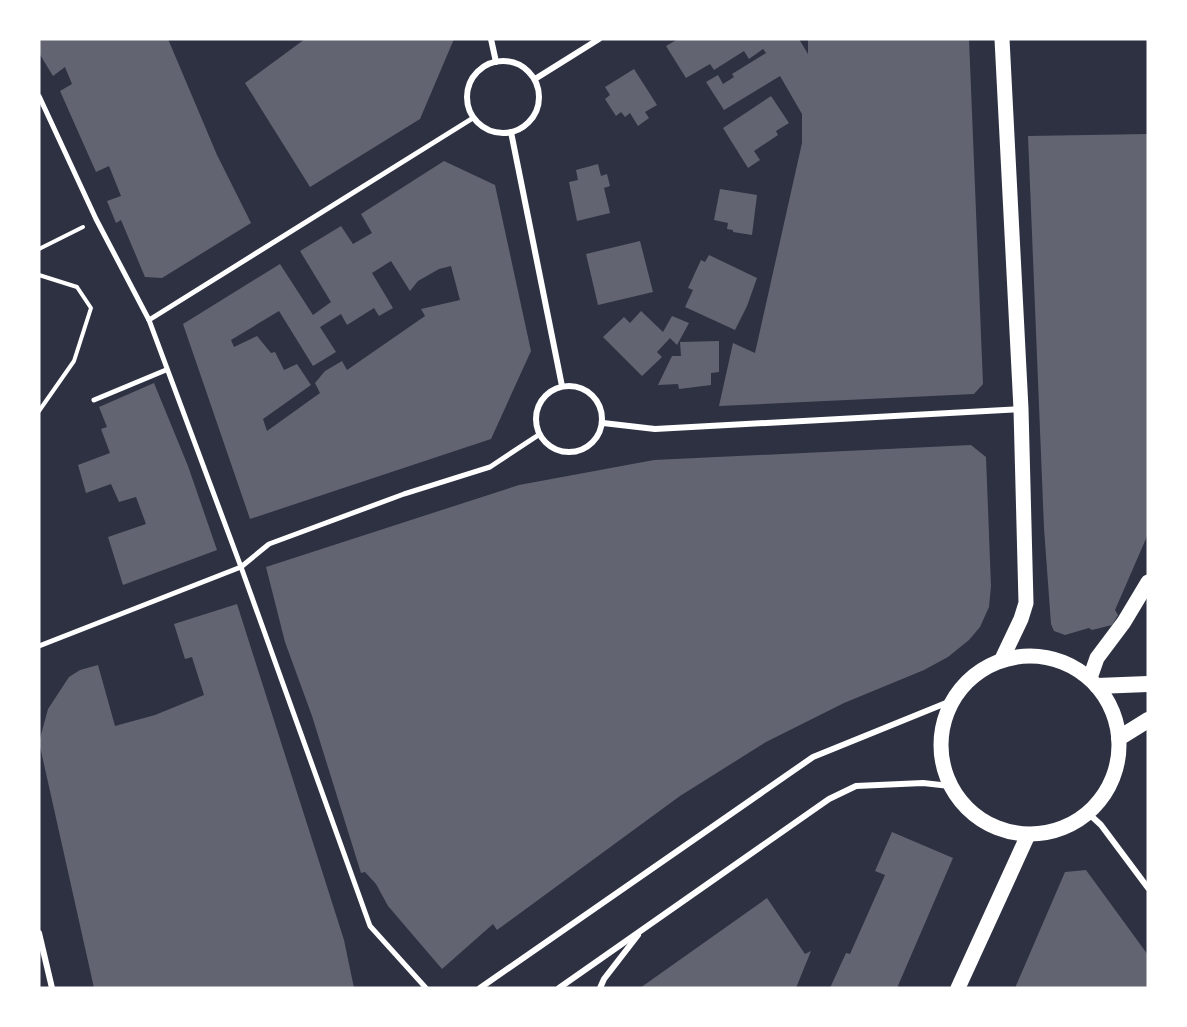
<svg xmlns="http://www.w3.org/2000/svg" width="1187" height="1027" font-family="'Libre Baskerville',serif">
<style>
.building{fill:#626471;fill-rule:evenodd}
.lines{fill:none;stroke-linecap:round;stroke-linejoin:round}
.path{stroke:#fff;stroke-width:4}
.pedestrian{stroke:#fff;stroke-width:5}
.minor{stroke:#fff;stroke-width:6}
.primary{stroke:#fff;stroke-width:15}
.trunk{stroke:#fff;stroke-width:16}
</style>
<rect width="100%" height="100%" fill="#2d3142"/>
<g class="building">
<path d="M 39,39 L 168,39 L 217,155 L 251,223 L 162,278 L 145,277 L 121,220 L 116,223 L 107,201 L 121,196 L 109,166 L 96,172 L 60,91 L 72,84 L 65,67 L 53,76 L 39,53 Z"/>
<path d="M 305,39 L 454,39 L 420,119 L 310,187 L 245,83 Z"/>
<path d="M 678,39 L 799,39 L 808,54 L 808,39 L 969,39 L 983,384 L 974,394 L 719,406 L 733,343 L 755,353 L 802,143 L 802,114 L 780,76 L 724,110 L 706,82 L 718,75 L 723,84 L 734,77 L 732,74 L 766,53 L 763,49 L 749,59 L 744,51 L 714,70 L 710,64 L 686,78 L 666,46 Z"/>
<path d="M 634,69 L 657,105 L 645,112 L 649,118 L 638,126 L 630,113 L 625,117 L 621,112 L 616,116 L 605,99 L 610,95 L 605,87 Z"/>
<path d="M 771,96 L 789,123 L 776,131 L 778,135 L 754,151 L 760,160 L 748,168 L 723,128 Z"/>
<path d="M 1148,134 L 1148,534 L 1115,610 L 1118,615 L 1112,625 L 1092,630 L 1089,628 L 1065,635 L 1054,631 L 1051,624 L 1044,528 L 1028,136 Z"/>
<path d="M 444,161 L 495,185 L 531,351 L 491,439 L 250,519 L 183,324 L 280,264 L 313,315 L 331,302 L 300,251 L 341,226 L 353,244 L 372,233 L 361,214 ZM 391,261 L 410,291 L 418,281 L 439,269 L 451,266 L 460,300 L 421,309 L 425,316 L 347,370 L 342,361 L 325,371 L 315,383 L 320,393 L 267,431 L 263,419 L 311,385 L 297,364 L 284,370 L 275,352 L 271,353 L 257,336 L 234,347 L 231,340 L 279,311 L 313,366 L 336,352 L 320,327 L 341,314 L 347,325 L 374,308 L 379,316 L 393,308 L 372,273 Z"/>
<path d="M 598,164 L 601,176 L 607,174 L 610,186 L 604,188 L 610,213 L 577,221 L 569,182 L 578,180 L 576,170 Z"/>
<path d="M 720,189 L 757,195 L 752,235 L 733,232 L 733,230 L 727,229 L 728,223 L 714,220 Z"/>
<path d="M 640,241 L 653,292 L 598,305 L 586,254 Z"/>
<path d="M 709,255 L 757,278 L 747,306 L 735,330 L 685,307 L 693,290 L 688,288 L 701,260 L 705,262 Z"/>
<path d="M 641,311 L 663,332 L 672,316 L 689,323 L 677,345 L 670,338 L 657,352 L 662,357 L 642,376 L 603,337 L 624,317 L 630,323 Z"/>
<path d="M 719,341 L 719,372 L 711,373 L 711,385 L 679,389 L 678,384 L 658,385 L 672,356 L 681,356 L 680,342 Z"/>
<path d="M 154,383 L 188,466 L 217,550 L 123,585 L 108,537 L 146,524 L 136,497 L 119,502 L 111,484 L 86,493 L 78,465 L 110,453 L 101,429 L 107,427 L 99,407 Z"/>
<path d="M 971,445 L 986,457 L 991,586 L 989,607 L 980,627 L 969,640 L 948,657 L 924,670 L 844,703 L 766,742 L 680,796 L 497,930 L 493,924 L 442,969 L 388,906 L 376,884 L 365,872 L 361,873 L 312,716 L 285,642 L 266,567 L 519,485 L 654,460 Z"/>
<path d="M 237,604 L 344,940 L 354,988 L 94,988 L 39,742 L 48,709 L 69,677 L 80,670 L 98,665 L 115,726 L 155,715 L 204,695 L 192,657 L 185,659 L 174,624 Z"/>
<path d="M 892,832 L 953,858 L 897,988 L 830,988 L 846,953 L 850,954 L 885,875 L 875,871 Z"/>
<path d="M 1086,870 L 1148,955 L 1148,988 L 1015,988 L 1065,872 Z"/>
<path d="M 767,898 L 805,954 L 811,951 L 796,988 L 640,988 Z"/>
</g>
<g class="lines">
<g class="path">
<path d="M 39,249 L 83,227"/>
<path d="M 39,275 L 77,287 L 91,308 L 74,361 L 39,411"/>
</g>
<g class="pedestrian">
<path d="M 39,96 L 96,219 L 149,320 L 241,567 L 370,926 L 426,988"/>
<path d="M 149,320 L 473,118"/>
<path d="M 94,400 L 166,370"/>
<path d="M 39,646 L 241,567 L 269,544 L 404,494 L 490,467 L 540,434"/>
</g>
<g class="minor">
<path d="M 491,39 L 496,62"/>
<circle cx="503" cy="97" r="36"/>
<path d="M 535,79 L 599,39"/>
<path d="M 511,132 L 562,386"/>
<circle cx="569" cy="419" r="33"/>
<path d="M 603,423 L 655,429 L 1021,409"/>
<path d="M 1088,813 L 1101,825 L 1148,888"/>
<path d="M 39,933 L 52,988"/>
<path d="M 480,988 L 813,757 L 951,701"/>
<path d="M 559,988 L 829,799 L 856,786 L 923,783 L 950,786"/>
<path d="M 600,988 L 604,979 L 638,935"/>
</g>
<g class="primary">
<path d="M 1002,39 L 1021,409 L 1026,603 L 1021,619 L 1002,659"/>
<circle cx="1030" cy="745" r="89"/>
<path d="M 1090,678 L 1097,658 L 1124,622 L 1148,582"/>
<path d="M 958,988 L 1028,835"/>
</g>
<g class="trunk">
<path d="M 1097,686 L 1148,684"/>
<path d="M 1119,738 L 1148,720"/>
</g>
</g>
<rect width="1187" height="1027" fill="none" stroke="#ffffff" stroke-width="81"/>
</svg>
